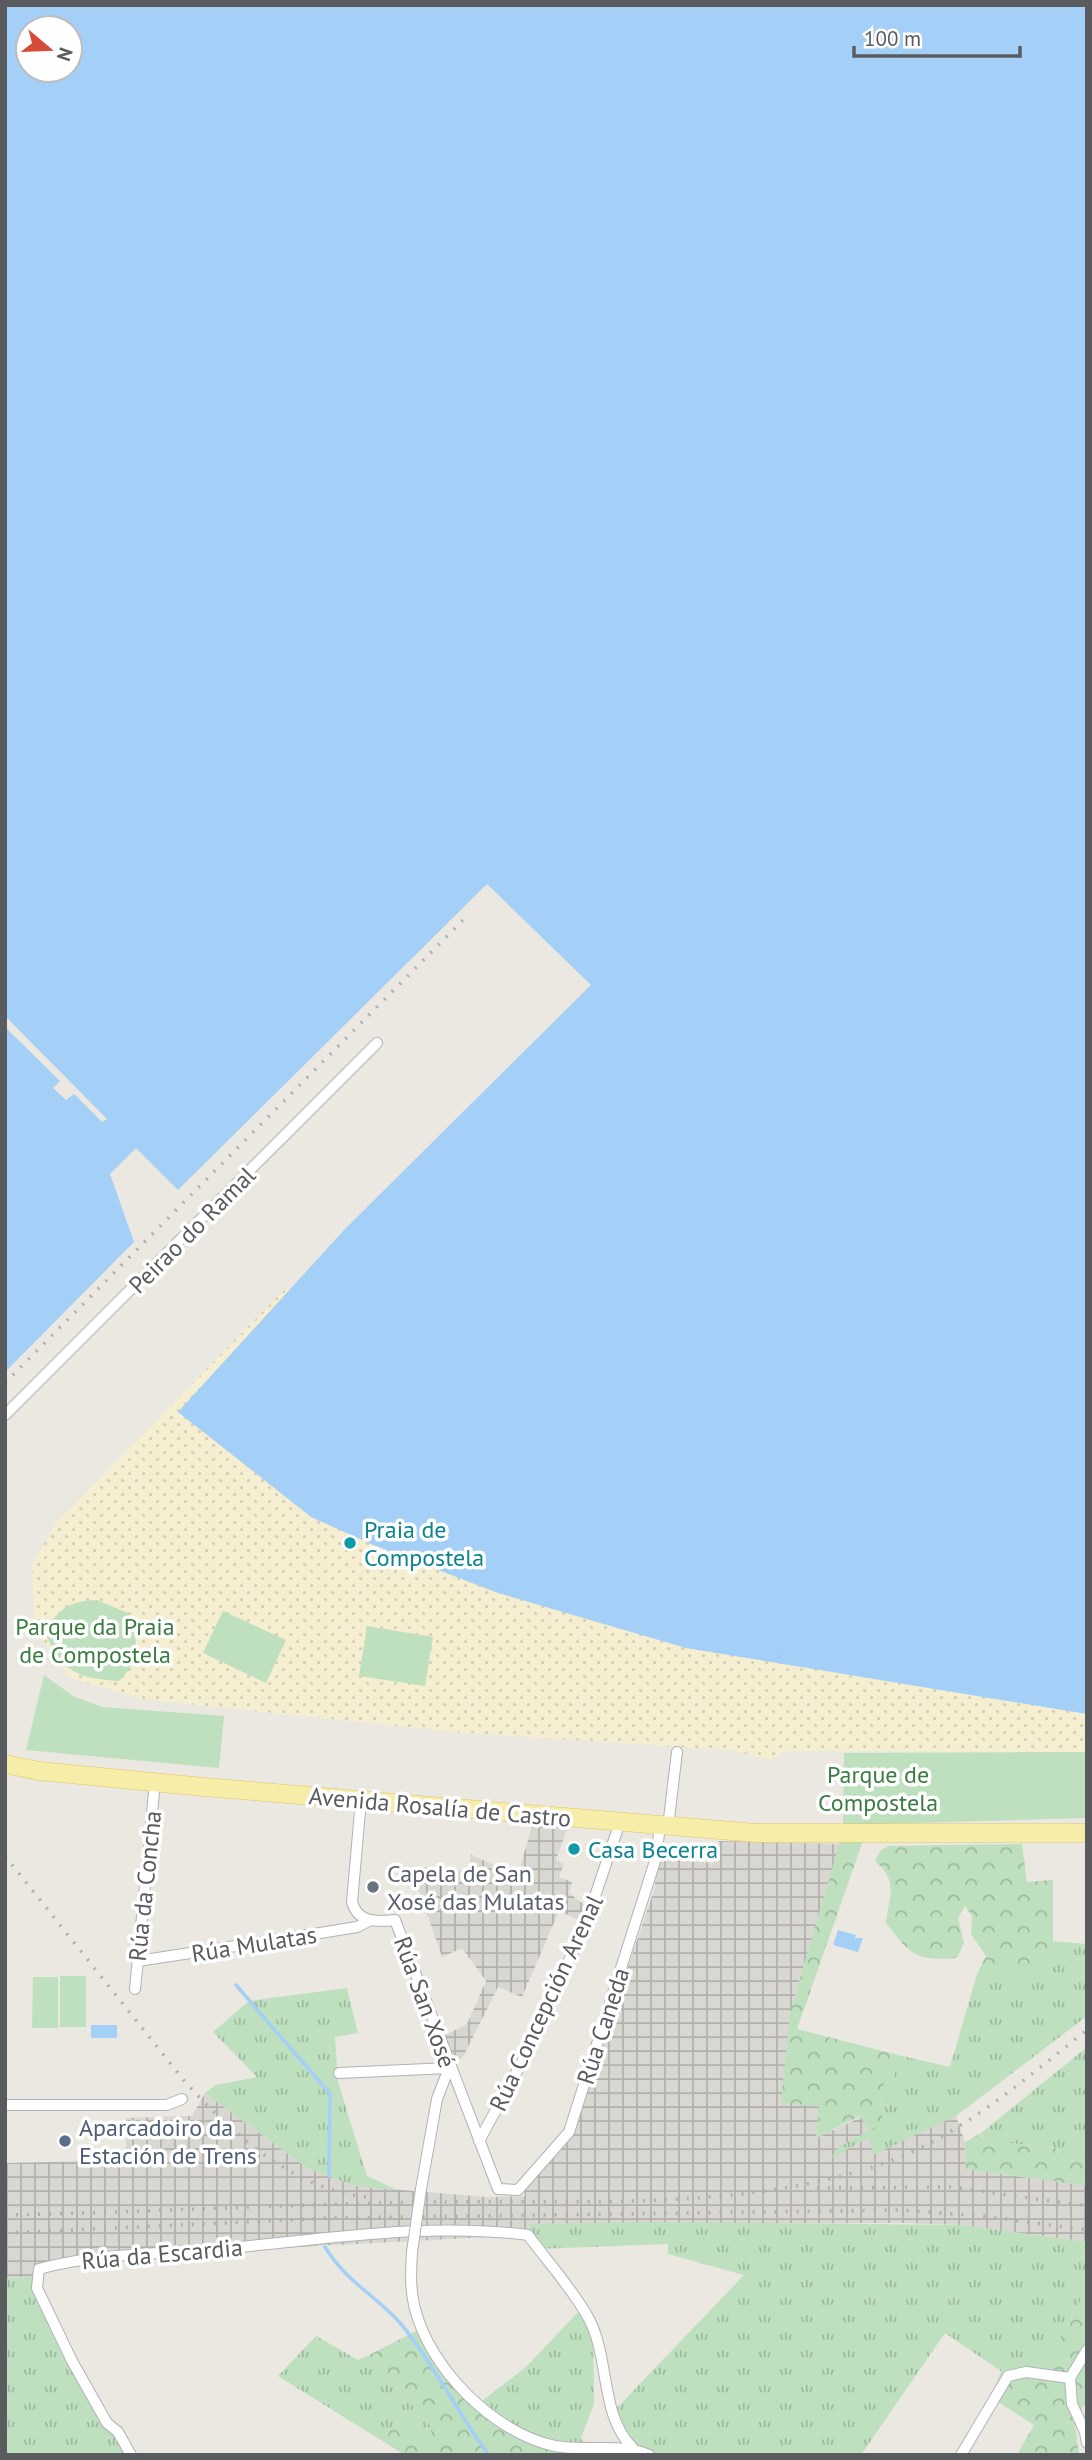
<svg xmlns="http://www.w3.org/2000/svg" width="1092" height="2460" font-family="'PT Sans',sans-serif">
<style>
.industrial{fill:url(#industrial-grid)}
.grass{fill:url(#grass-tufts)}
.forest{fill:url(#forest-crowns)}
.sand{fill:url(#sand-dots)}
.park{fill:#bee0bf}
.water{fill:#a4cff6;fill-rule:evenodd}
.lines{fill:none;stroke-linecap:round;stroke-linejoin:round}
.stream{stroke:#a4cff6;stroke-width:3.5}
.minor-casing{stroke:#b1b2b7;stroke-width:12}
.primary-casing{stroke:#e3c360;stroke-width:19}
.minor{stroke:#fff;stroke-width:10}
.primary{stroke:#f6eda9;stroke-width:18}
.rail{stroke:#afafb0;stroke-width:3.5;stroke-dasharray:2 9;stroke-linecap:butt}
.minor-bridge-casing{stroke:#b1b2b7;stroke-width:12;stroke-linecap:butt}
.minor-bridge{stroke:#fff;stroke-width:10}
.culture-dot{fill:#0f9aa8;stroke:#fff;stroke-width:2.5}
.worship-dot{fill:#6b7280;stroke:#fff;stroke-width:2.5}
.service-dot{fill:#5c6f8a;stroke:#fff;stroke-width:2.5}
.labels{text-anchor:middle;dominant-baseline:central;stroke-width:7;stroke-linejoin:round;paint-order:stroke}
.street-label{font-size:24px;fill:#595b5f;stroke:#fff}
.culture-label{font-size:24px;fill:#0d838f;stroke:#fff;text-anchor:start}
.park-label{font-size:24px;fill:#3b7c41;stroke:#fff}
.worship-label{font-size:24px;fill:#5b616d;stroke:#fff;text-anchor:start}
.service-label{font-size:24px;fill:#4e5e75;stroke:#fff;text-anchor:start}
</style>
<defs>
<pattern id="industrial-grid" width="8" height="8" patternUnits="userSpaceOnUse" patternTransform="scale(1.75)"><rect width="8" height="8" fill="#d9d7d2"/><path d="M0 4h8M4 0v8" fill="none" stroke="#b3b1ae"/></pattern>
<pattern id="grass-tufts" width="24" height="20" patternUnits="userSpaceOnUse" patternTransform="scale(1.75)"><rect width="24" height="20" fill="#bee0bf"/><path d="M3 7l-1-3M5 7V3M7 7l1-3M15 17l-1-3M17 17v-4M19 17l1-3" fill="none" stroke="#9db99e"/></pattern>
<pattern id="forest-crowns" width="20" height="18" patternUnits="userSpaceOnUse" patternTransform="scale(1.75)"><rect width="20" height="18" fill="#bee0bf"/><path d="M2 6a3 3 0 1 1 6 0M12 15a3 3 0 1 1 6 0" fill="none" stroke="#9db99e"/></pattern>
<pattern id="sand-dots" width="8" height="8" patternUnits="userSpaceOnUse" patternTransform="scale(1.75)"><rect width="8" height="8" fill="#f5eed0"/><path d="M2 2h.1M6 6h.1" fill="none" stroke="#d4ceb5" stroke-width="1.8" stroke-linecap="round"/></pattern>
</defs>
<rect width="100%" height="100%" fill="#eae8e0"/>
<g class="industrial">
<path d="M 535,1815 L 571,1818 L 556,1860 L 564,1864 L 559,1877 L 572,1882 L 569,1893 L 591,1910 L 586,1923 L 559,1911 L 522,1997 L 498,1987 L 464,2055 L 455,2065 L 440,2038 L 467,2024 L 486,1981 L 462,1948 L 442,1957 L 420,1893 L 396,1865 L 469,1871 L 471,1855 L 518,1875 Z"/>
<path d="M 719,1841 L 840,1844 L 790,2013 L 819,2107 L 816,2138 L 883,2107 L 956,2116 L 965,2142 L 966,2169 L 1087,2186 L 1087,2242 L 961,2225 L 904,2223 L 529,2224 L 528,2235 L 143,2255 L 57,2264 L 36,2276 L 5,2279 L 5,2163 L 126,2160 L 126,2118 L 192,2116 L 205,2093 L 307,2168 L 356,2186 L 487,2197 L 525,2196 L 524,2190 L 570,2139 L 654,1890 L 660,1853 L 684,1853 L 684,1860 L 712,1863 L 717,1860 Z"/>
</g>
<g class="grass">
<path d="M 1051,1941 L 1087,1944 L 1087,2016 L 956,2116 L 873,2155 L 869,2137 L 832,2158 L 836,2149 L 882,2123 L 881,2090 L 885,2083 L 893,2082 L 898,2055 L 950,2067 L 977,1974 L 1053,1972 Z"/>
<path d="M 347,1988 L 358,2033 L 335,2037 L 338,2082 L 367,2176 L 397,2190 L 356,2186 L 307,2168 L 205,2093 L 216,2085 L 257,2077 L 213,2032 L 249,2001 Z"/>
<path d="M 1087,2047 L 1087,2161 L 1052,2147 L 995,2142 L 980,2134 Z"/>
<path d="M 646,2222 L 961,2225 L 1087,2242 L 1087,2289 L 1046,2363 L 1001,2371 L 945,2333 L 861,2455 L 649,2455 L 632,2447 L 613,2412 L 744,2275 L 668,2254 L 668,2244 L 537,2249 L 528,2235 L 529,2224 Z"/>
<path d="M 36,2276 L 46,2307 L 131,2455 L 5,2455 L 5,2279 Z"/>
<path d="M 581,2309 L 593,2329 L 594,2404 L 581,2438 L 591,2450 L 522,2434 L 478,2404 L 526,2367 Z"/>
<path d="M 316,2336 L 358,2360 L 369,2355 L 430,2425 L 435,2453 L 424,2453 L 395,2423 L 384,2442 L 278,2376 Z"/>
</g>
<g class="forest">
<path d="M 865,1835 L 797,2029 L 898,2055 L 893,2082 L 885,2083 L 881,2090 L 882,2123 L 869,2131 L 860,2116 L 816,2138 L 819,2107 L 781,2102 L 790,2013 L 840,1841 Z"/>
<path d="M 1022,1844 L 1027,1882 L 1053,1880 L 1053,1972 L 977,1974 L 986,1956 L 971,1934 L 972,1916 L 965,1906 L 958,1918 L 964,1943 L 957,1958 C 915,1961 911,1955 886,1923 C 889,1896 899,1881 875,1861 L 881,1850 L 889,1846 Z"/>
<path d="M 979,2134 L 995,2142 L 1052,2147 L 1087,2161 L 1087,2186 L 966,2169 L 965,2142 Z"/>
<path d="M 1087,2289 L 1087,2406 L 1084,2405 L 1075,2424 L 1079,2455 L 1017,2455 L 1034,2425 L 992,2398 L 1001,2371 L 1046,2363 Z"/>
<path d="M 422,2328 L 454,2378 L 522,2434 L 591,2450 L 594,2455 L 398,2455 L 400,2452 L 384,2442 L 395,2422 L 410,2422 L 422,2439 L 424,2453 L 434,2453 L 430,2425 L 369,2355 Z"/>
</g>
<path class="sand" d="M 285,1289 L 334,1295 L 1087,1613 L 1087,1752 L 786,1751 L 771,1760 L 730,1750 L 466,1733 L 140,1699 L 71,1678 L 35,1630 L 32,1564 L 56,1523 Z"/>
<g class="park">
<path d="M 97,1600 L 128,1613 C 139,1641 141,1660 119,1681 C 76,1678 63,1672 45,1633 C 57,1609 70,1601 97,1600 Z"/>
<path d="M 223,1611 L 286,1640 L 266,1683 L 203,1653 Z"/>
<path d="M 367,1626 L 433,1637 L 425,1686 L 359,1676 Z"/>
<path d="M 44,1675 L 73,1696 L 102,1707 L 224,1716 L 219,1768 L 26,1750 Z"/>
<path d="M 1087,1752 L 1087,1818 L 843,1825 L 844,1753 Z"/>
<rect x="60" y="1976" width="26" height="51"/>
<path d="M 33,1977 L 58,1977 L 58,2028 L 32,2028 Z"/>
</g>
<g class="water">
<path d="M 5,5 L 1087,5 L 1087,1714 L 686,1648 L 498,1593 L 371,1544 L 311,1517 L 178,1412 L 345,1229 L 591,985 L 487,884 L 178,1190 L 136,1148 L 110,1174 L 134,1242 L 5,1372 L 5,1027 L 60,1081 L 53,1088 L 66,1100 L 74,1094 L 102,1122 L 107,1119 L 5,1016 ZM 70,28 L 70,70 L 28,70 L 28,28 Z"/>
<path d="M 838,1930 L 856,1935 L 855,1938 L 863,1938 L 858,1952 L 833,1945 Z"/>
<rect x="91" y="2025" width="26" height="13"/>
</g>
<g class="lines">
<g class="stream">
<path d="M 236,1985 L 330,2094 L 329,2176"/>
<path d="M 325,2247 C 348,2284 376,2295 401,2324 C 435,2365 457,2413 489,2455"/>
</g>
<g class="minor-casing">
<g id="minor">
<path d="M 5,1415 L 377,1043"/>
<path d="M 361,1800 L 352,1902 C 358,1923 376,1922 395,1920 L 498,2189 L 518,2190 L 569,2132 L 656,1858 L 660,1826"/>
<path d="M 668,1827 L 677,1752"/>
<path d="M 138,1961 L 320,1933 L 357,1927 L 369,1921"/>
<path d="M 135,1989 L 155,1782"/>
<path d="M 339,2073 L 449,2068"/>
<path d="M 5,2105 L 167,2105 L 182,2099"/>
<path d="M 479,2141 L 529,2049 L 586,1923 L 620,1822"/>
<path d="M 421,2189 L 437,2099 L 449,2068"/>
<path d="M 412,2252 C 411,2270 410,2287 414,2305 C 428,2367 493,2433 555,2446 C 587,2452 620,2442 649,2455"/>
<path d="M 1070,2378 L 1072,2404 L 1085,2432 L 1087,2443"/>
<path d="M 1070,2378 L 1087,2350"/>
<path d="M 131,2455 L 118,2432 L 107,2423 L 72,2361 L 37,2288 L 39,2269 C 96,2253 161,2254 219,2249 C 320,2240 427,2222 528,2235 C 547,2261 575,2292 589,2319 C 610,2359 600,2415 632,2447"/>
<path d="M 961,2455 L 1008,2376 L 1026,2372 L 1070,2378"/>
</g>
</g>
<g class="primary-casing">
<path id="primary" d="M 5,1764 L 39,1771 L 204,1787 L 756,1833 L 1087,1833"/>
</g>
<use href="#minor" class="minor"/>
<use href="#primary" class="primary"/>
<g class="rail">
<path d="M 5,1383 L 465,918"/>
<path d="M 5,1856 L 186,2083 C 233,2134 293,2189 366,2197"/>
<path d="M 817,2188 L 951,2187 L 1087,2206"/>
<path d="M 5,2215 C 149,2212 292,2204 435,2202 C 578,2200 743,2211 879,2165 C 959,2138 1022,2081 1087,2030"/>
<path d="M 5,2233 L 332,2218 L 898,2210 L 983,2216 L 1087,2230"/>
</g>
<g class="minor-bridge-casing">
<path id="minor-bridge" d="M 412,2252 L 421,2189"/>
</g>
<use href="#minor-bridge" class="minor-bridge"/>
</g>
<g class="culture-dot">
<circle cx="350" cy="1543" r="7"/>
<circle cx="574" cy="1849" r="7"/>
</g>
<circle class="worship-dot" cx="373" cy="1887" r="7"/>
<circle class="service-dot" cx="65" cy="2141" r="7"/>
<g class="labels">
<g class="street-label">
<text transform="translate(192 1230) rotate(-45)">Peirao do Ramal</text>
<text transform="translate(440 1807) rotate(5)">Avenida Rosalía de Castro</text>
<text transform="translate(145 1886) rotate(-84)">Rúa da Concha</text>
<text transform="translate(254 1944) rotate(-9)">Rúa Mulatas</text>
<text transform="translate(425 2002) rotate(70)">Rúa San Xosé</text>
<text transform="translate(546 2003) rotate(-65)">Rúa Concepción Arenal</text>
<text transform="translate(603 2026) rotate(-72)">Rúa Caneda</text>
<text transform="translate(162 2254) rotate(-5)">Rúa da Escardia</text>
</g>
<g class="culture-label">
<text x="364" y="1529">Praia de<tspan x="364" dy="28">Compostela</tspan></text>
<text x="588" y="1849">Casa Becerra</text>
</g>
<g class="park-label">
<text x="95" y="1626">Parque da Praia<tspan x="95" dy="28">de Compostela</tspan></text>
<text x="878" y="1774">Parque de<tspan x="878" dy="28">Compostela</tspan></text>
</g>
<g class="worship-label">
<text x="387" y="1873">Capela de San<tspan x="387" dy="28">Xosé das Mulatas</tspan></text>
</g>
<g class="service-label">
<text x="79" y="2127">Aparcadoiro da<tspan x="79" dy="28">Estación de Trens</tspan></text>
</g>
</g>
<rect width="1092" height="2460" fill="none" stroke="#595b5f" stroke-width="14"/>
<g transform="translate(49 49) rotate(109)"><circle r="33" fill="#ffffff" stroke="#bdbdbf" stroke-width="2"/>
<path d="M0-5L12 26L0 18L-12 26Z" fill="#d74b39"/>
<text y="-10" font-size="19" font-weight="bold" text-anchor="middle" fill="#595b5f">N</text>
</g>
<path d="M854 46v10h166v-10" fill="none" stroke="#595b5f" stroke-width="3.5"/>
<text x="864" y="46" font-size="21" fill="#595b5f" stroke="#ffffff" stroke-width="5" paint-order="stroke">100 m</text>
</svg>
